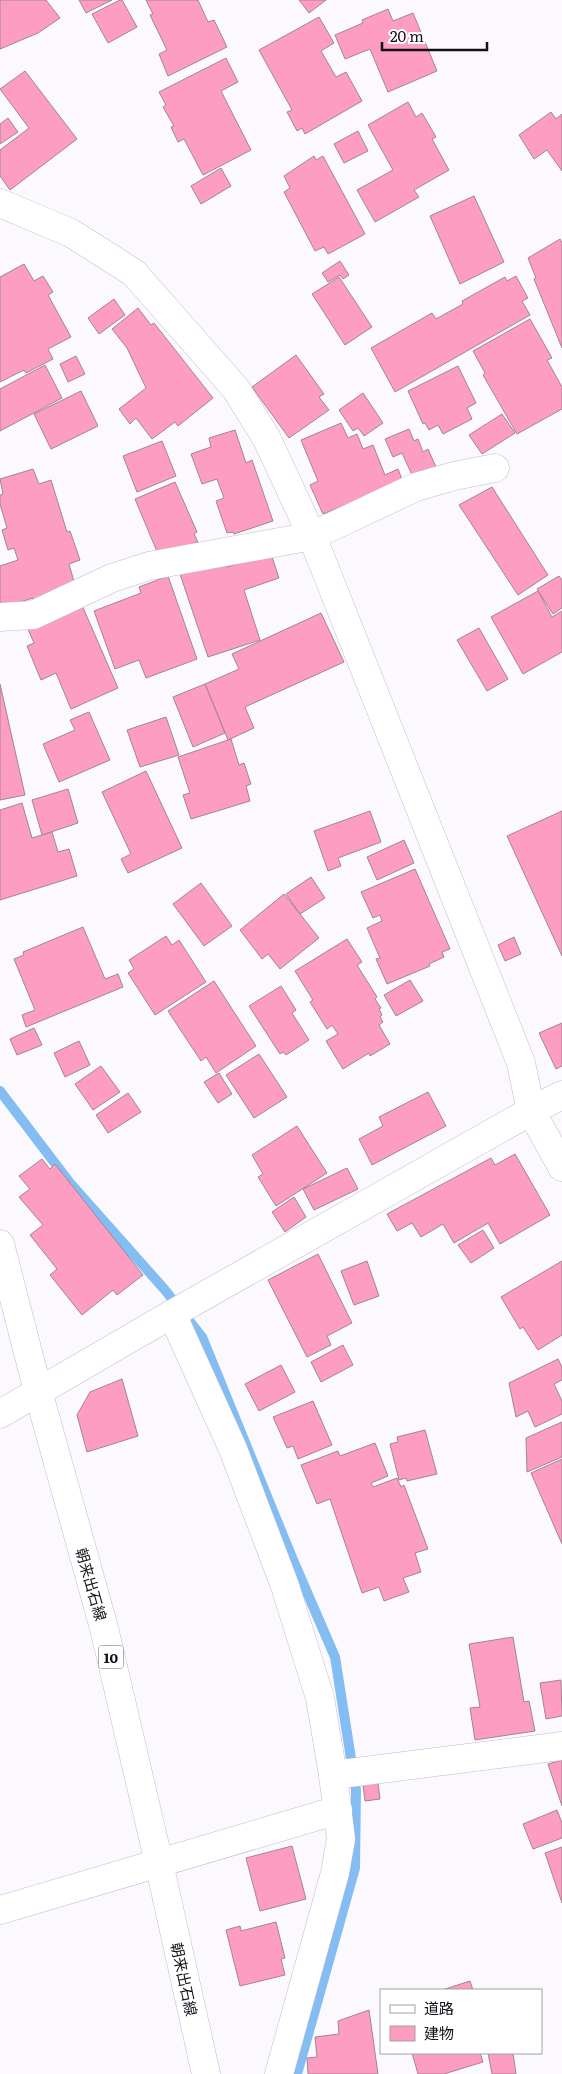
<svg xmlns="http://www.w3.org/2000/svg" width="562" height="2074" font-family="Literata,'Noto Sans JP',serif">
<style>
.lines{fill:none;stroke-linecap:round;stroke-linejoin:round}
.stream{stroke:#83bdf2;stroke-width:10}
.building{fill:#fc9dc1;stroke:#a0868f}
.minor-casing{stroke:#c2b9d1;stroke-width:29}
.major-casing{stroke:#c2b9d1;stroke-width:29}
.minor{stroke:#fff;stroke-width:28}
.major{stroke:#fff;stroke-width:28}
.labels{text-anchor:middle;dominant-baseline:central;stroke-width:4;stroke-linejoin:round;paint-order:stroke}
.shield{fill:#fff;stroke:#5a585e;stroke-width:1}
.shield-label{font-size:14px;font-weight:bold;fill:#141119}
.street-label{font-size:15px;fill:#141119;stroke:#fff}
</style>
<rect width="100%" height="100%" fill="#fbf9fe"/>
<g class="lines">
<path class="stream" d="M 0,1091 L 70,1183 L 165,1290 L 202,1337 L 293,1560 L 335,1657 L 356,1790 L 355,1868 L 297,2074"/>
</g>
<g class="building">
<path d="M 0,0 L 46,0 L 60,18 L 38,33 L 0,49 Z"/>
<path d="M 79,0 L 112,0 L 86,13 Z"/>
<path d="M 120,0 L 122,0 L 137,27 L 108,43 L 92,14 Z"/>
<path d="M 146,0 L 198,0 L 208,22 L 214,20 L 227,47 L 168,76 L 159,54 L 167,50 L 150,15 L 153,14 Z"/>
<path d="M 299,0 L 326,0 L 309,13 Z"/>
<path d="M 388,9 L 393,21 L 413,13 L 437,71 L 388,92 L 370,49 L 345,59 L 335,35 L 363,23 L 362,20 Z"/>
<path d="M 319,17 L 334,43 L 321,51 L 336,77 L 346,72 L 362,101 L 305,134 L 302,128 L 297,131 L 287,112 L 292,110 L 259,50 Z"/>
<path d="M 226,58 L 238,82 L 221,91 L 251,150 L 203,175 L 184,139 L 178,142 L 171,127 L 174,126 L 163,107 L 166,105 L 159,92 Z"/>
<path d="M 25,71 L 77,139 L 10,190 L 0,176 L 0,150 L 29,128 L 0,89 Z"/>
<path d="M 408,102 L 416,117 L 422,113 L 436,137 L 432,139 L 449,170 L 414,190 L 419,197 L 375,222 L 357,190 L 393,170 L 368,125 Z"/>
<path d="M 551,112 L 556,119 L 562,114 L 562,171 L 547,150 L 534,159 L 519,135 Z"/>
<path d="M 8,118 L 18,132 L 0,144 L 0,124 Z"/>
<path d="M 358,131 L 368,151 L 344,163 L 334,144 Z"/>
<path d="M 314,156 L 316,160 L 323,156 L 365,234 L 328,254 L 324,247 L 315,251 L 284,192 L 290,188 L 284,176 Z"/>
<path d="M 221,168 L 231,186 L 201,204 L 191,186 Z"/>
<path d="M 474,196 L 504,262 L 460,284 L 430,216 Z"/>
<path d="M 560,239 L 562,243 L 562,348 L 534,279 L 536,278 L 528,258 Z"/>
<path d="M 340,261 L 349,275 L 343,279 L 340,275 L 328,282 L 322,273 Z"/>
<path d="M 24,264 L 34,281 L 43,276 L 53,292 L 48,295 L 71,337 L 48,349 L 53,359 L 26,373 L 24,370 L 0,382 L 0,277 Z"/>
<path d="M 516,276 L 528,298 L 522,301 L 530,315 L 395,392 L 371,348 L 432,313 L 436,319 L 463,304 L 462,301 L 505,277 L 507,281 Z"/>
<path d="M 339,277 L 372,327 L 345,345 L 312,294 Z"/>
<path d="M 114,299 L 125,315 L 99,334 L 88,318 Z"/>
<path d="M 138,308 L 151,325 L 154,323 L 213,398 L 178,426 L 175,422 L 152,439 L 136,418 L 130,424 L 119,409 L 146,388 L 127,348 L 112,329 Z"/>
<path d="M 530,319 L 552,358 L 547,360 L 562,387 L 562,409 L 517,434 L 483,375 L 485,373 L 473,351 Z"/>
<path d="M 296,355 L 324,394 L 319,397 L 329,410 L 289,438 L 252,387 Z"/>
<path d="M 76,356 L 85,374 L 68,382 L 60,364 Z"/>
<path d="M 45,365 L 62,398 L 0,431 L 0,389 Z"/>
<path d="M 458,366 L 476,403 L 467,408 L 472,419 L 443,434 L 438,425 L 429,430 L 425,423 L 423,424 L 408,391 Z"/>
<path d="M 81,391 L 98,426 L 51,449 L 34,414 Z"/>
<path d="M 363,393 L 383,423 L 364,436 L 358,428 L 353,431 L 339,410 Z"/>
<path d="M 502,414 L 515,433 L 482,454 L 469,435 Z"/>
<path d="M 341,423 L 348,438 L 357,434 L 363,449 L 373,445 L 385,475 L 398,469 L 403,482 L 323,514 L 310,485 L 318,481 L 301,440 Z"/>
<path d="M 409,429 L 414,441 L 418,439 L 423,452 L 428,449 L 436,467 L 413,477 L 402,453 L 393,457 L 385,439 Z"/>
<path d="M 235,430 L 246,463 L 252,460 L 273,521 L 234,534 L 233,532 L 227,533 L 216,501 L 224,498 L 217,479 L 202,484 L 191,454 L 211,447 L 209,438 Z"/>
<path d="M 162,441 L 176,476 L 137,492 L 123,456 Z"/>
<path d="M 33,469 L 39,484 L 51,480 L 67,532 L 70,531 L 80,560 L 69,564 L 75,585 L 34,601 L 33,598 L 7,606 L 6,602 L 0,604 L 0,566 L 18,560 L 14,548 L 8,550 L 2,530 L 7,528 L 0,504 L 0,495 L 3,494 L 0,479 Z"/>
<path d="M 175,482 L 197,532 L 194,534 L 198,542 L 158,554 L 135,499 Z"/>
<path d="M 492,487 L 548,575 L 518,595 L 459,505 Z"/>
<path d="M 271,554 L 279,578 L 244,590 L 260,640 L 208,657 L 180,574 L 225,561 L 227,567 Z"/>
<path d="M 168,576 L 197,659 L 146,678 L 139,660 L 115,669 L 94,611 L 141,593 L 139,587 Z"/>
<path d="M 559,576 L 562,580 L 562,608 L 553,614 L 537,589 Z"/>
<path d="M 538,591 L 552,617 L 562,611 L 562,652 L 523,674 L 491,617 Z"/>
<path d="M 81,603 L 118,688 L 71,709 L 56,673 L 41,680 L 27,646 L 34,643 L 27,627 Z"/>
<path d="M 321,613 L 344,662 L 245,707 L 254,728 L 228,740 L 205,684 L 239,669 L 232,654 Z"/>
<path d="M 479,628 L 508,679 L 487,691 L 457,640 Z"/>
<path d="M 0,684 L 25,795 L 0,800 Z"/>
<path d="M 205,684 L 225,733 L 193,747 L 173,697 Z"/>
<path d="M 89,712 L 110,760 L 59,782 L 43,744 L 75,730 L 70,720 Z"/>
<path d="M 166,717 L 179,755 L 140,767 L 127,730 Z"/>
<path d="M 231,739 L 239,765 L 244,763 L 251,784 L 246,786 L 250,801 L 191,819 L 183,795 L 190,793 L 178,757 Z"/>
<path d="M 146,771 L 182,848 L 128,873 L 121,859 L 131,854 L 102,792 Z"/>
<path d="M 68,789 L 78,823 L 42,835 L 32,800 Z"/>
<path d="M 22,803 L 32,838 L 52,832 L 58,852 L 69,849 L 77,876 L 0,900 L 0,810 Z"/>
<path d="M 370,811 L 381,842 L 338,858 L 341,866 L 328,871 L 314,831 Z"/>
<path d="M 562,811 L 562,956 L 507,836 Z"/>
<path d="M 404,840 L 414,863 L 377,880 L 367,857 Z"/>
<path d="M 415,869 L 450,949 L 442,952 L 444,957 L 429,964 L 430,966 L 387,984 L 376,959 L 380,958 L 367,928 L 382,921 L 380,915 L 373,918 L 361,892 Z"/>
<path d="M 311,877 L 325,898 L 300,914 L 286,894 Z"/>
<path d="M 201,883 L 232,926 L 204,946 L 173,904 Z"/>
<path d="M 284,894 L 319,938 L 280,969 L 268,954 L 262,959 L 240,930 Z"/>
<path d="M 83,927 L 105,979 L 118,974 L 123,987 L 26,1027 L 22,1015 L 35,1010 L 14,959 L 24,955 L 23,952 Z"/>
<path d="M 166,936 L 172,945 L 179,940 L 206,982 L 155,1015 L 128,973 L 134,969 L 129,960 Z"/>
<path d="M 514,937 L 521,954 L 505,961 L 498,945 Z"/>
<path d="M 347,939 L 362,962 L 357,965 L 377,997 L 375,999 L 381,1008 L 379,1009 L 382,1015 L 380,1017 L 383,1022 L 379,1025 L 390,1044 L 370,1056 L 369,1053 L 343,1069 L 326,1041 L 338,1034 L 332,1025 L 327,1029 L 310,1002 L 313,1000 L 295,971 Z"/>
<path d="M 410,980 L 423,1001 L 396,1016 L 384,995 Z"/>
<path d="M 214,981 L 256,1046 L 216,1073 L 206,1057 L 201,1061 L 168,1011 Z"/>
<path d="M 281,986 L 296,1010 L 292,1013 L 309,1040 L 286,1055 L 283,1052 L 280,1054 L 249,1006 Z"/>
<path d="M 562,1023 L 562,1066 L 556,1069 L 539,1033 Z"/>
<path d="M 34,1028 L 42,1045 L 17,1055 L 10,1039 Z"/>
<path d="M 79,1041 L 90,1065 L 65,1077 L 54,1053 Z"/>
<path d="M 259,1054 L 287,1097 L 254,1118 L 226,1075 Z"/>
<path d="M 101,1066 L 120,1092 L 93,1110 L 75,1084 Z"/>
<path d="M 219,1073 L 232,1094 L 218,1103 L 204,1082 Z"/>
<path d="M 428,1092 L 446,1126 L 372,1165 L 359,1139 L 383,1126 L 379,1117 Z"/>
<path d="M 128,1093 L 141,1112 L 108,1133 L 96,1115 Z"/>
<path d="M 297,1126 L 327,1173 L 276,1206 L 258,1177 L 263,1174 L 252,1155 Z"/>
<path d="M 515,1154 L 550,1215 L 500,1244 L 488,1223 L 454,1243 L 443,1224 L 421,1237 L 412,1223 L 397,1231 L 387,1214 L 491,1158 L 495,1165 Z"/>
<path d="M 42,1159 L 50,1169 L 55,1164 L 143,1275 L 117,1295 L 113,1290 L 82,1315 L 50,1275 L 57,1269 L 30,1235 L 43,1225 L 19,1197 L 30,1189 L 19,1176 Z"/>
<path d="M 347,1168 L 358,1189 L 314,1210 L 303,1189 Z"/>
<path d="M 294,1197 L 306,1217 L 285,1232 L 272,1212 Z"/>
<path d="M 483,1230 L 494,1248 L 471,1263 L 458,1245 Z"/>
<path d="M 318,1254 L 352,1323 L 327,1336 L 331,1345 L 307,1357 L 268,1280 Z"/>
<path d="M 367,1261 L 379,1296 L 354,1305 L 341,1271 Z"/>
<path d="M 562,1261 L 562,1335 L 538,1350 L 523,1327 L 520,1329 L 501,1297 Z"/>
<path d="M 343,1345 L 353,1365 L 321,1382 L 311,1362 Z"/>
<path d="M 558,1359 L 562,1367 L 562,1380 L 554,1384 L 562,1401 L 562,1414 L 535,1427 L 528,1411 L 516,1417 L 509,1383 Z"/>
<path d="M 281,1365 L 295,1392 L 259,1411 L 245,1384 Z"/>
<path d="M 122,1379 L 138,1436 L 87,1452 L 77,1415 L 90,1392 Z"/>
<path d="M 313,1401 L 332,1445 L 298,1459 L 293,1446 L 287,1448 L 273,1417 Z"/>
<path d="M 562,1422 L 562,1457 L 527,1472 L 526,1438 Z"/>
<path d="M 425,1430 L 437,1474 L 407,1481 L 406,1478 L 399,1480 L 390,1444 L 398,1442 L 397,1437 Z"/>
<path d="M 375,1443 L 388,1476 L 371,1483 L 373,1487 L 397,1478 L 401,1487 L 404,1485 L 428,1549 L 415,1553 L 421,1572 L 403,1578 L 409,1592 L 384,1601 L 379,1587 L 362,1593 L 330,1499 L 317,1504 L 301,1465 L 338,1451 L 340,1456 Z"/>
<path d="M 562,1459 L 562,1544 L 531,1473 Z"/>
<path d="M 513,1637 L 524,1702 L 529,1701 L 535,1731 L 475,1740 L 470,1708 L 480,1707 L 469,1644 Z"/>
<path d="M 561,1680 L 562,1716 L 546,1719 L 540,1683 Z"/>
<path d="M 562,1760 L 562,1806 L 548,1764 Z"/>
<path d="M 378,1783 L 380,1799 L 365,1801 L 363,1785 Z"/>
<path d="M 557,1810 L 562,1823 L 562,1838 L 533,1849 L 523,1824 Z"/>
<path d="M 292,1846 L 306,1899 L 260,1911 L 246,1858 Z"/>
<path d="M 562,1847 L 562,1903 L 545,1853 Z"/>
<path d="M 276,1922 L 285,1958 L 281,1959 L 285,1975 L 240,1986 L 226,1930 L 240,1926 L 241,1931 Z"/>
<path d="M 470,1981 L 473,1990 L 442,1990 Z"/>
<path d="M 369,2010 L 378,2074 L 308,2074 L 307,2058 L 317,2057 L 315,2037 L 339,2034 L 338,2021 Z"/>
<path d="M 412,2053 L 480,2053 L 483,2062 L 444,2074 L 418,2074 Z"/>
<path d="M 488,2053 L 513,2053 L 516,2074 L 492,2074 Z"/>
</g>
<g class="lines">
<g class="minor-casing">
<g id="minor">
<path d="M 0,203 L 71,233 L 134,273 L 236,389 L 267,439 L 312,536 L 521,1063 L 531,1111 L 562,1167"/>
<path d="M 0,617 L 33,615 L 112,578 L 149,566 L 312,536 L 416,487 L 454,476 L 495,468"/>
<path d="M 172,1314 L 233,1449 L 285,1586 L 320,1698 L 333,1775 L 341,1839 L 335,1873 L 279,2074"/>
<path d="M 0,1414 L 172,1314 L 531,1111 L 562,1095"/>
<path d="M 333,1775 L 562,1746"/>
<path d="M 0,1910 L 338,1810"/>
</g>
</g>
<g class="major-casing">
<path id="major" d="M 0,1244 L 38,1391 L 104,1628 L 159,1863 L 206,2074"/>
</g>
<use href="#minor" class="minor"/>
<use href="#major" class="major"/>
</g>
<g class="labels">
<rect class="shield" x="98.5" y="1645.5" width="25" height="23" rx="4"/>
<g class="shield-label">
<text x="111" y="1657">10</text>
</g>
<g class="street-label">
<text transform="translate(92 1584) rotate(74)">朝来出石線</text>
<text transform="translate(185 1979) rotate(78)">朝来出石線</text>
</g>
</g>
<rect x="380" y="1989" width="162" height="65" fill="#ffffff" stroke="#a1a0a3"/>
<rect x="390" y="2005" width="25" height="8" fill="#ffffff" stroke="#a1a0a3"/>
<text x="424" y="2014" font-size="15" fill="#141119">道路</text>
<rect x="390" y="2026" width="25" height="15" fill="#fc9dc1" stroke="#a1a0a3"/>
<text x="424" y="2039" font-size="15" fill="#141119">建物</text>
<path d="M382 42v8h105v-8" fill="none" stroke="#141119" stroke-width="2.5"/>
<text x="390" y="42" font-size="15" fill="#141119" stroke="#ffffff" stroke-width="4" paint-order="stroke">20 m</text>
</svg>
